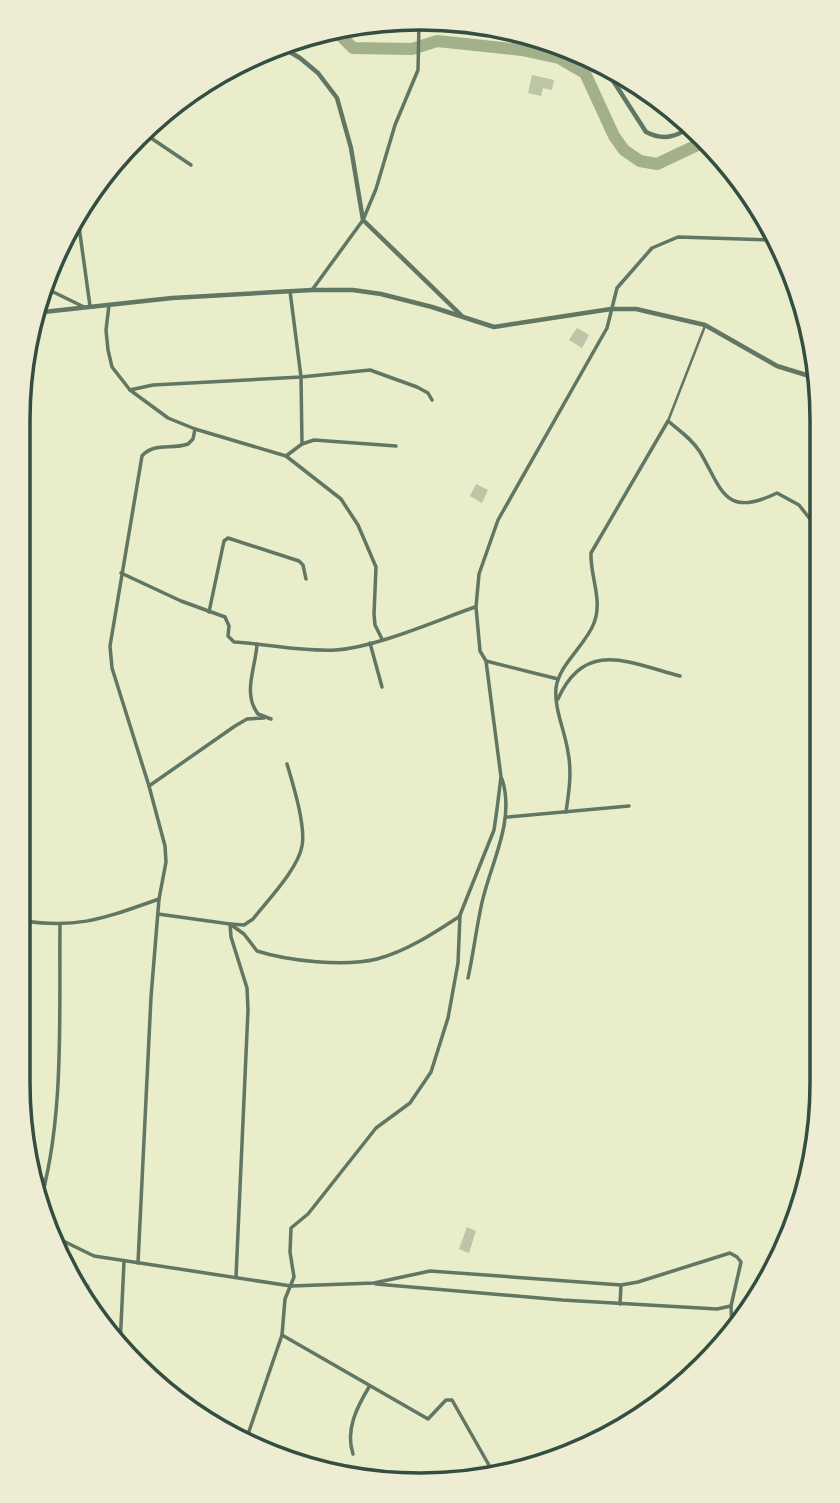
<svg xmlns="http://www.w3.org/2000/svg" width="840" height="1503" font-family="Literata,serif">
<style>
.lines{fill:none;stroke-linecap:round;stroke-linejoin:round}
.river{stroke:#a3b18a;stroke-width:12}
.building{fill:#bcc5a7}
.pedestrian{stroke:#617663;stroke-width:2.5}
.minor{stroke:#617663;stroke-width:3.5}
.tertiary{stroke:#617663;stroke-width:4.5}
.rim{fill:none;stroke:#344e41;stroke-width:3.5}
</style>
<rect width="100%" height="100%" fill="#e9edc9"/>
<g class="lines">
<path class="river" d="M 335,30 L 353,48 L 412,49 L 437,41 L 522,50 L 559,58 L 585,73 L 614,136 L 624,150 L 640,161 L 657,164 L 708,140"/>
</g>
<g class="building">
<path d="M 532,75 L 554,80 L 552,90 L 543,88 L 541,96 L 528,93 Z"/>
<path d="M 577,328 L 589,335 L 582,348 L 569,340 Z"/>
<path d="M 476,484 L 488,490 L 482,503 L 470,496 Z"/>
<path d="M 467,1227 L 476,1231 L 469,1253 L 459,1249 Z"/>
<path d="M 76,1282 L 90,1284 L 87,1303 L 84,1297 Z"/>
</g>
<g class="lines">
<path class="pedestrian" d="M 668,421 L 705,326"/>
<g class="minor">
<path d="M 145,134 L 191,165"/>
<path d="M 77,212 L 90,306"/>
<path d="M 771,240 L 771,230"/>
<path d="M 41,286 L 84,307"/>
<path d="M 312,290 L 363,220 L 376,189 L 395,125 L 418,70 L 419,24"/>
<path d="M 290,291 L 301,377 L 302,444"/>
<path d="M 109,305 L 106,330 L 108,350 L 112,367 L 130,390 L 168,418 L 195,429 L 286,456 L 341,499 L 358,525 L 376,567 L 374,614 L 375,625 L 382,639"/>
<path d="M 130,390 L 153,385 L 301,377 L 370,370 L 417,387 L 428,393 L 432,400"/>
<path d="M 286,456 L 302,444 L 314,440 L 396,446"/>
<path d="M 818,527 L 816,477 L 819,470"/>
<path d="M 121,573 L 181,601 L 225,617 L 229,626 L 228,636 L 234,642 C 267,644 302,652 336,650 C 377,647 435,621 475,607"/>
<path d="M 209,612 L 224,541 L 228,538 L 299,561 L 303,565 L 306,579"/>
<path d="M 370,643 L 382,687"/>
<path d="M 257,644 C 256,667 242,693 258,714 L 271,719"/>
<path d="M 486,661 L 558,679"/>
<path d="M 558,699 C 585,638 630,663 680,676"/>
<path d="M 149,786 L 235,726 L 247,719 L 264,718"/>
<path d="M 566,812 C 569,792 572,772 568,752 C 565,731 554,709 556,688 C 559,664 586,645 594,623 C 603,600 590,576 591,553 L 668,421 C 679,430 692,439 700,452 C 722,489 724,519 777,493 L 799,505 L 818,529"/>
<path d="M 507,817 L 629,806"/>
<path d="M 158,914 L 230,924 L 244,934 L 257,951 C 288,961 345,967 377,959 C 407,951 434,933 460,916"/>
<path d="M 18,920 C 77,930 105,918 159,899"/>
<path d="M 468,978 C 473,955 476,931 481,907 C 489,866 516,822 502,779"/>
<path d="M 30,1157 L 45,1184"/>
<path d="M 38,1209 C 65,1124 59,1014 60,925"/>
<path d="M 51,1235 L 94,1256 L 291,1286 L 374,1283 L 430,1271 L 621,1285 L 638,1282 L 730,1253 L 737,1257 L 741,1262 L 731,1306 L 732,1329"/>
<path d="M 138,1263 L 151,997 L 159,899 L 166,862 L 165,846 L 149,786 L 112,668 L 110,646 L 142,456 C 154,442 172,450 188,444 L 193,439 L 195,429"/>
<path d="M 236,1277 L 248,1010 L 247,988 L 231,937 L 230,924 L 244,925 L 253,919 C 267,901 298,869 302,846 C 306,826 293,784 287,764"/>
<path d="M 376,1284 L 562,1300 L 717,1309 L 731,1306"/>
<path d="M 620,1304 L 621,1285"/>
<path d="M 282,1335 L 428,1419 L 446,1400 L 452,1400 L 494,1474"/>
<path d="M 120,1346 L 124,1262"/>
<path d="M 246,1440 L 282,1335 L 285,1299 L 294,1277 L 290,1252 L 291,1228 L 308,1214 L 376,1128 L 410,1103 L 431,1072 L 448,1018 L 458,963 L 460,915 L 494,830 L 497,809 L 501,777 L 486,661 L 480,651 L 476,607 L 479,574 L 498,520 L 607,328 L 617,288 L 652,248 L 678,237 L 771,240 L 779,246"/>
<path d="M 353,1454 C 345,1430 357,1407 369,1387"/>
</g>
<g class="tertiary">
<path d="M 468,21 L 484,25"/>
<path d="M 283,48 L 300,58 L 318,73 L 337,98 L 351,148 L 363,220 L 461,315"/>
<path d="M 603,65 L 646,132 C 664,141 676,137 692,126"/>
<path d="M 34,313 L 172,298 L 312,290 L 353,290 L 381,294 L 432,307 L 494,327 L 611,309 L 636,309 L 705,325 L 777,366 L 819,379"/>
</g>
</g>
<path d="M0 0H840V1503H0ZM420 30H420A390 390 0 0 1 810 420V1083A390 390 0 0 1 420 1473H420A390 390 0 0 1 30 1083V420A390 390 0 0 1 420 30Z" fill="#eeecd3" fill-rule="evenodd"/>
<path class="rim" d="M420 30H420A390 390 0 0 1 810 420V1083A390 390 0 0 1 420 1473H420A390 390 0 0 1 30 1083V420A390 390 0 0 1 420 30Z"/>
</svg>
